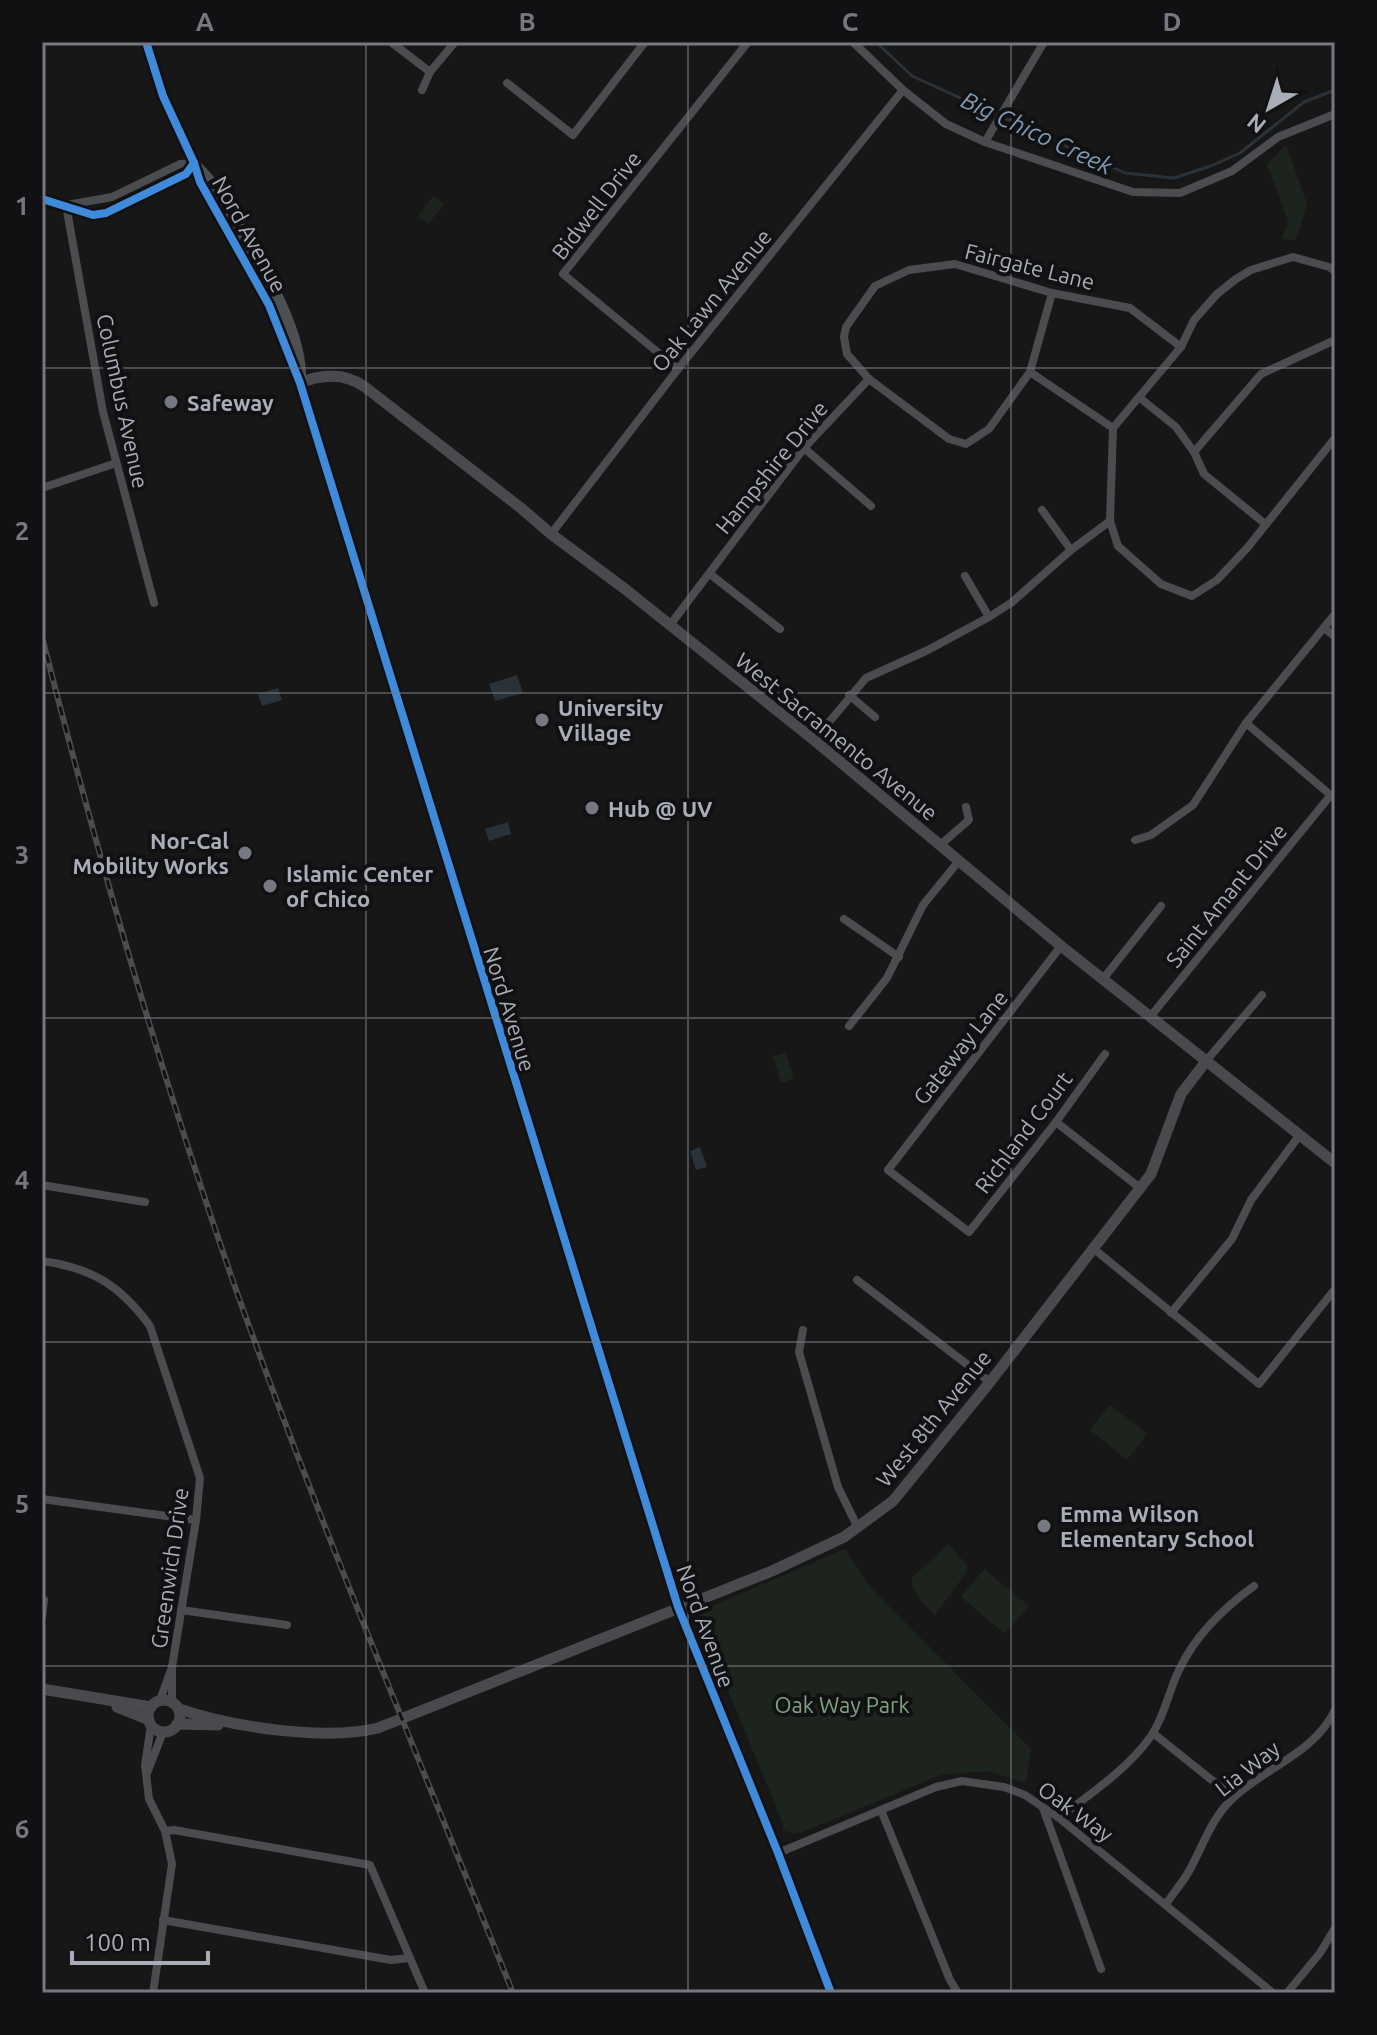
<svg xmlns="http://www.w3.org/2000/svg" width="1377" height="2035" font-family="Ubuntu,sans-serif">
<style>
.green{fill:#1d241e}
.water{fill:#2a3239}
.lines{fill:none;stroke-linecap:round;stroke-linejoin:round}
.stream{stroke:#2a3239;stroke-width:3}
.street{stroke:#4b4c50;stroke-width:8}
.secondary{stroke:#4a4a4e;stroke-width:11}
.primary{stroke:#4d4f52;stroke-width:12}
.rail-casing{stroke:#4b4c4f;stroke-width:6}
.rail{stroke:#111113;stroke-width:3;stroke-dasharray:9;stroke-linecap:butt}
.cycleway-casing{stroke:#111113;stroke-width:13}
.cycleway{stroke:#408adc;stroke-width:8}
.grid{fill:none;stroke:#757880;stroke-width:2;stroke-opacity:0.55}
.poi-dot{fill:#757880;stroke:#111113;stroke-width:3}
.labels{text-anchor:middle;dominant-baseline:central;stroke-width:8;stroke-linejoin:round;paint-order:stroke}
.street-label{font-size:22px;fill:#a8adb8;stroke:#111113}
.poi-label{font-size:22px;font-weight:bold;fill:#a8adb8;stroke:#111113;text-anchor:start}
.park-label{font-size:22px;fill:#7fa381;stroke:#111113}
.water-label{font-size:24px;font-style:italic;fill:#7f9bb3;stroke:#111113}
.neatline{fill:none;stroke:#757880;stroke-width:3}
.grid-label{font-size:26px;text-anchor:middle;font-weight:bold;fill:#757880}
</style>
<rect width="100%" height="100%" fill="#171717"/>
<g class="green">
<path d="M 1286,144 L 1307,204 L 1296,240 L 1282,239 L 1288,221 L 1267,165 Z"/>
<path d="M 433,196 L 444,204 L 428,224 L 418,216 Z"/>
<path d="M 786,1053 L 794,1079 L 781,1083 L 773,1056 Z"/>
<path d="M 1110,1405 L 1147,1434 L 1127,1460 L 1090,1430 Z"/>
<path d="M 948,1544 L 967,1565 L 966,1573 L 935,1615 C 924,1604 911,1594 912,1578 Z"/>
<path d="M 845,1549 L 870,1587 L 1031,1749 L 1026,1783 L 987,1771 L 941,1775 L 803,1832 L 793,1834 L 783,1830 L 783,1824 L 703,1629 L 698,1623 L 701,1614 L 710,1607 Z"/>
<path d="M 984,1569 L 1029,1606 L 1005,1634 L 961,1597 Z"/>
</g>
<g class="water">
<path d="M 517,675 L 523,693 L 495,701 L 489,684 Z"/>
<path d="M 278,688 L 282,700 L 262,706 L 258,694 Z"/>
<path d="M 508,822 L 511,834 L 489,841 L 485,829 Z"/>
<path d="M 700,1147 L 707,1167 L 696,1170 L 690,1151 Z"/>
</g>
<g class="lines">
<path class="stream" d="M 876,42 L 912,76 L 1125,173 L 1174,178 L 1211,166 L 1240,153 L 1304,102 L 1335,90"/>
<g class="street">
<path d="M 391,42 L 430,72"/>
<path d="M 853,42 L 903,90 L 946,124 L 985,142 L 1133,192 L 1180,193 L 1232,171 L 1278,137 L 1335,114"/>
<path d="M 507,83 L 573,135 L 645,42"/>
<path d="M 422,90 L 430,72 L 455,42"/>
<path d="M 985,142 L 1044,42"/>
<path d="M 42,199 L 93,215 L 106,213 L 186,174 L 194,163"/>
<path d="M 66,205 L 103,412 L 154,603"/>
<path d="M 67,205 L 112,197 L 180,164 L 194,163"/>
<path d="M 1335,271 L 1329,267 L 1293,257 L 1251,270 L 1236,279 L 1217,294 L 1194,320 L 1181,347 L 1113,428 L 1110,521 L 1118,546 L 1161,584 L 1192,596 L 1217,580 L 1248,547 L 1335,438"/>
<path d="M 1052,293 L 1030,372 L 989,429 L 966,444 L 949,439 L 869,379 L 847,354 L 844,337 L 846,327 L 875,286 L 909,270 L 955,264 L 1052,293 L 1130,308 L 1181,347"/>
<path d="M 678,369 L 563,274 L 748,42"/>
<path d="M 1030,372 L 1113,428"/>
<path d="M 1140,398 L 1176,427 L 1194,452 L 1204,474 L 1264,523"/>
<path d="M 804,448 L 871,506"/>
<path d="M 1194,452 L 1261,374 L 1335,340"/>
<path d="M 42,488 L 116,463"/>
<path d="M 1042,510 L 1071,550"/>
<path d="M 551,534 L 678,369 L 903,90"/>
<path d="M 710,574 L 780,629"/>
<path d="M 965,576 L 989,617"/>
<path d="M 670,625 L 804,448 L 869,379"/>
<path d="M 1324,628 L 1335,637"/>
<path d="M 849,695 L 875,717"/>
<path d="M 1246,723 L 1334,798"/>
<path d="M 814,740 L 866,678 L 928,650 L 989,617 L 1011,603 L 1071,550 L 1110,521"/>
<path d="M 1135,840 L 1151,835 L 1193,805 L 1246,723 L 1335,614"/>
<path d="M 939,846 L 969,820 L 966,807"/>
<path d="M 844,919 L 899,957"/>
<path d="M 1061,946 L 888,1170 L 969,1232 L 1056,1122 L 1105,1054"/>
<path d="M 1103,979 L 1161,906"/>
<path d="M 1150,1017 L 1330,796"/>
<path d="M 849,1026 L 887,978 L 923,905 L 958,862"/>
<path d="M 1207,1060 L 1262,995"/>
<path d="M 1056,1122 L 1140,1188"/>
<path d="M 42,1185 L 145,1202"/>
<path d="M 1094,1249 L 1259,1384 L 1335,1289"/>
<path d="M 42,1261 C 92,1268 120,1285 150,1326 L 200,1478 L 196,1520 L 172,1667 L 160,1700"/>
<path d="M 857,1280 L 990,1382"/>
<path d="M 1171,1313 L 1232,1239 L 1251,1200 L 1299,1136"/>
<path d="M 803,1330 L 799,1352 L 838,1487 L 858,1528"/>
<path d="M 42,1499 L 196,1520"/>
<path d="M 181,1610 L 287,1625"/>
<path d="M 42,1616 L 44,1600"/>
<path d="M 172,1702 L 172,1667"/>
<path d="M 151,1725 L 145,1765 L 149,1799 L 165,1831 L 172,1864 L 153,1993"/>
<path d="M 1153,1733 L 1233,1797"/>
<path d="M 147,1773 L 163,1732"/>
<path d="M 1043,1808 L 1101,1969"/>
<path d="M 881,1810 L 950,1980 L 958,1993"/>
<path d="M 1059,1818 C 1091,1793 1127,1770 1151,1736 C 1165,1716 1169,1689 1180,1668 C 1196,1635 1225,1607 1254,1586"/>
<path d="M 165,1831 L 174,1830 L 370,1865 L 425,1993"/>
<path d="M 778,1853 L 936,1787 L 962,1781 L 1004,1787 L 1025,1795 L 1059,1818 L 1273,1993"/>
<path d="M 1166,1904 C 1173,1894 1181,1884 1188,1873 C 1203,1847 1210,1820 1232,1799 C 1264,1768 1315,1753 1335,1710"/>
<path d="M 163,1920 L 391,1960 L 410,1958"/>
<path d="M 1287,1993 L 1320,1953 L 1335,1928"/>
</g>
<g class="secondary">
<path d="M 300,383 C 322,374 344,372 365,387 L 521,508 L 551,534 L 625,589 L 814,740 L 1061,946 L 1335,1163"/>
<path d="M 42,1689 L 151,1707"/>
<circle cx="164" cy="1716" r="16"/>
<path d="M 117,1707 L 149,1720"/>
<path d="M 179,1709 C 232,1727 324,1741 378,1728 L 772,1571 L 844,1537 L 893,1501 L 990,1382 L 1151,1174 L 1181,1094 L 1207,1060"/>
<path d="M 177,1724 L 218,1725"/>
</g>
<g class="primary">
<path d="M 146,42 L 163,96 L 194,163 L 200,182 L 269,305 L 300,383 L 678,1607 L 778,1853 L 831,1993"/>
<path d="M 196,166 L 208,179 C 239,229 303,321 300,380"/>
</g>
<g class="rail-casing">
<path id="rail" d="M 42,637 C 99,861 163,1083 240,1301 C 324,1535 421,1763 513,1993"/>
</g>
<use href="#rail" class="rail"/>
<g class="cycleway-casing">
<g id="cycleway">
<path d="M 146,42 L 163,96 L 194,163 L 200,182 L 269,305 L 300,383 L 678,1607 L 778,1853 L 831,1993"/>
<path d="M 42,199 L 93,215 L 106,213 L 186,174 L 194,163"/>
</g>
</g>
<use href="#cycleway" class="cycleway"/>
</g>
<path class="grid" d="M 366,42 L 366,1993M 688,42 L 688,1993M 1011,42 L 1011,1993M 42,368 L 1335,368M 42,693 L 1335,693M 42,1018 L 1335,1018M 42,1342 L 1335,1342M 42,1666 L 1335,1666"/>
<g class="poi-dot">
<circle cx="171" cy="402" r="8"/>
<circle cx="542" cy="720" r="8"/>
<circle cx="592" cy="808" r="8"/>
<circle cx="245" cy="853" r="8"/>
<circle cx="270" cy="886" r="8"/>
<circle cx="1044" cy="1526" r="8"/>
</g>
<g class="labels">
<g class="street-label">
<text transform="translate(596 205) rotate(-52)">Bidwell Drive</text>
<text transform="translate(250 234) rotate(61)">Nord Avenue</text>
<text transform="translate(1030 266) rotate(14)">Fairgate Lane</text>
<text transform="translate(711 300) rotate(-51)">Oak Lawn Avenue</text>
<text transform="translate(123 401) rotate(78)">Columbus Avenue</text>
<text transform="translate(771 467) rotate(-51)">Hampshire Drive</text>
<text transform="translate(837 736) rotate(39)">West Sacramento Avenue</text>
<text transform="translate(1226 895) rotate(-51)">Saint Amant Drive</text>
<text transform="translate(510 1009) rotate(73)">Nord Avenue</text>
<text transform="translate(960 1047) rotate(-52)">Gateway Lane</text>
<text transform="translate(1023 1132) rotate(-53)">Richland Court</text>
<text transform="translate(933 1418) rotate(-51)">West 8th Avenue</text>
<text transform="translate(169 1568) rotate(-82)">Greenwich Drive</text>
<text transform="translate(706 1626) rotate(70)">Nord Avenue</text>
<text transform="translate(1247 1768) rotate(-38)">Lia Way</text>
<text transform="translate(1076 1811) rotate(36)">Oak Way</text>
</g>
<g class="poi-label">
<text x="187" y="402">Safeway</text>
<text x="558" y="707">University<tspan x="558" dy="25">Village</tspan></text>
<text x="608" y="808">Hub @ UV</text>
<text x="229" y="840" text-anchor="end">Nor-Cal<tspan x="229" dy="25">Mobility Works</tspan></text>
<text x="286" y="873">Islamic Center<tspan x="286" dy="25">of Chico</tspan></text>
<text x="1060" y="1513">Emma Wilson<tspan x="1060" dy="25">Elementary School</tspan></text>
</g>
<g class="park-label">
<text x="842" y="1704">Oak Way Park</text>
</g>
<g class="water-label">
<text transform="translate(1037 133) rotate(25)">Big Chico Creek</text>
</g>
</g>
<rect width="1377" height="2035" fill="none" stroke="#111113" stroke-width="88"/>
<g transform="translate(1269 108) rotate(219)" stroke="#111113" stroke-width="6" paint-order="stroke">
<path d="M0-6L14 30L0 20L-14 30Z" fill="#a8adb8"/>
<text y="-12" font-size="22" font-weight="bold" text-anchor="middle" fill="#a8adb8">N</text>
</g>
<path d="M72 1951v12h136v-12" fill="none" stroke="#a8adb8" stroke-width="4"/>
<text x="84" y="1951" font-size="24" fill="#a8adb8" stroke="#111113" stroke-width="6" paint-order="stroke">100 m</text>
<rect x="44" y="44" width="1289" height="1947" class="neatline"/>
<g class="grid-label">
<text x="205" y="31">A</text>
<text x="527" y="31">B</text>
<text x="850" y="31">C</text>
<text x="1172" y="31">D</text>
<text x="22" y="215">1</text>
<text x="22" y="540">2</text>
<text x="22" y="864">3</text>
<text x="22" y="1189">4</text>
<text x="22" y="1513">5</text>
<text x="22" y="1838">6</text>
</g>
</svg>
